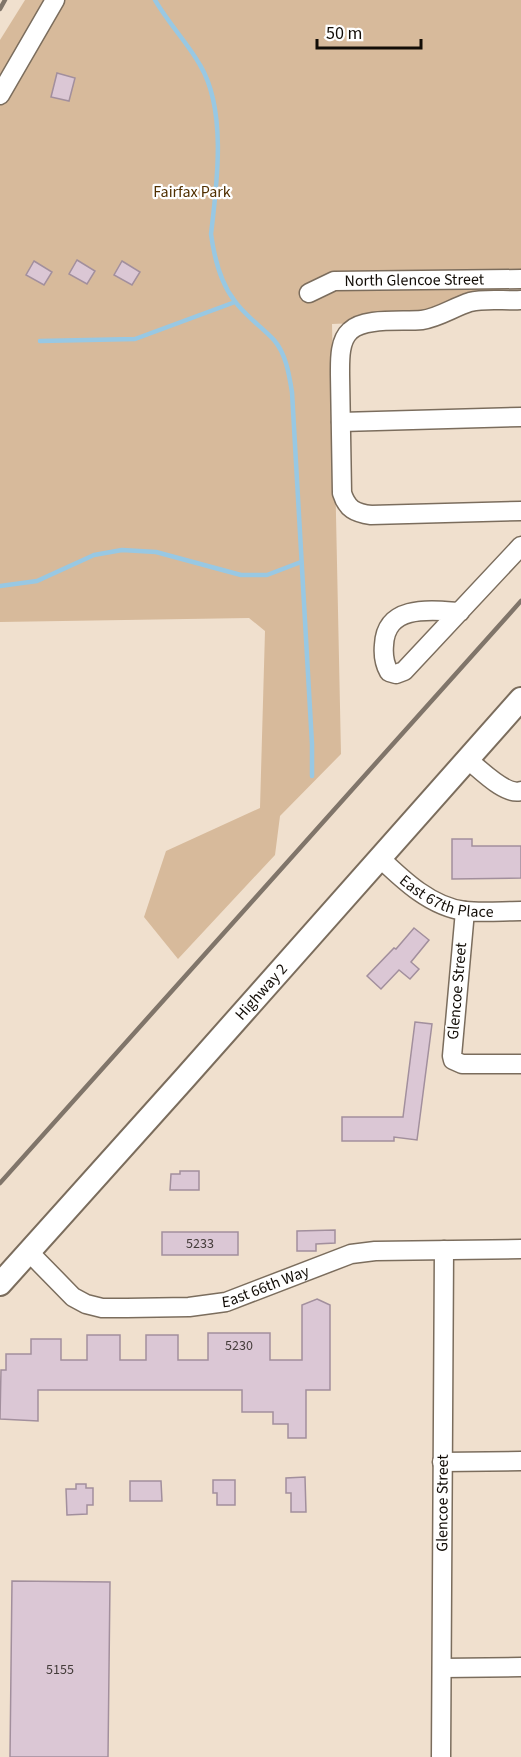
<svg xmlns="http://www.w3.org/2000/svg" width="521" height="1757" font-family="'Source Sans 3',sans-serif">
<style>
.green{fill:#d7ba9b}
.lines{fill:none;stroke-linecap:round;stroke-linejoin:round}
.stream{stroke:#98c8e3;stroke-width:4.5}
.building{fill:#dbc7d5;stroke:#a28f9d;stroke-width:1.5}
.minor-casing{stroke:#7b6d5d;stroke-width:21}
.major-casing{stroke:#7b6d5d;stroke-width:26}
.minor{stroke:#fff;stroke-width:18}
.major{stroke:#fff;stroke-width:22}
.rail{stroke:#80756a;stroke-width:4.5}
.labels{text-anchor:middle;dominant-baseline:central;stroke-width:4.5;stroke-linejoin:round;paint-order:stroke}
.number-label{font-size:14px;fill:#443c3a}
.park-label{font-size:16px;fill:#502f00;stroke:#fff}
.street-label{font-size:16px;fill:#120d07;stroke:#fff}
</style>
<rect width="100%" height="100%" fill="#f0e0ce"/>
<path class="green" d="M 25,0 L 521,0 L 521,281 L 425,320 L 332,324 L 341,754 L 280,816 L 275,855 L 178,959 L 144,917 L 166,851 L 260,808 L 265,631 L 249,618 L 0,622 L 0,40 Z"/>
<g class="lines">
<g class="stream">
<path d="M 155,0 C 168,23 187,42 200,65 C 227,110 217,184 211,234 C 214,256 220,282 234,300 C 245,316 261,326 274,340 C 286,354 289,374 292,392 L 312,744 L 312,776"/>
<path d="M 40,341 L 135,339 L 235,302"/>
<path d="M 0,586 L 37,581 L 94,555 L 122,550 L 156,552 L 241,575 L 267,575 L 301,562"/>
</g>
</g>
<g class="building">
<path d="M 57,73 L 75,78 L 69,101 L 51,97 Z"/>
<path d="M 77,260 L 95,271 L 87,284 L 69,274 Z"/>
<path d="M 34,261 L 52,272 L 44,285 L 26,275 Z"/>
<path d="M 122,261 L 140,272 L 132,285 L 114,275 Z"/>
<path d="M 452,839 L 472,839 L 472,846 L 521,846 L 521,878 L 452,879 Z"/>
<path d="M 414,928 L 429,940 L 411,962 L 419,969 L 410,979 L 399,970 L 381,989 L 367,976 L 394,948 L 396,949 Z"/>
<path d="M 415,1022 L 432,1024 L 417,1140 L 394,1137 L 394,1141 L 342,1141 L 342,1117 L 403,1117 Z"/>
<path d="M 180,1171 L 199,1171 L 199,1190 L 170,1190 L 171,1174 L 180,1174 Z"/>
<path d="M 335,1230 L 335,1243 L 316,1244 L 316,1251 L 297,1251 L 297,1231 Z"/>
<rect x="162" y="1232" width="76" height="23"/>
<path d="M 317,1299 L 330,1305 L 330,1390 L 306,1390 L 306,1438 L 288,1438 L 288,1424 L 273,1424 L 273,1412 L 242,1412 L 242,1390 L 38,1390 L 38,1421 L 0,1419 L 1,1370 L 6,1370 L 6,1354 L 31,1354 L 31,1339 L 61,1339 L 61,1360 L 87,1360 L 87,1335 L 120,1335 L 120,1360 L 146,1360 L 146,1335 L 178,1335 L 178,1360 L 208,1360 L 208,1333 L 270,1333 L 270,1360 L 302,1360 L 302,1305 Z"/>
<path d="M 305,1477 L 306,1512 L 291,1512 L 291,1493 L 286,1493 L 286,1478 Z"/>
<path d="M 213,1480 L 235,1480 L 235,1505 L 217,1505 L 217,1493 L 213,1493 Z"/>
<path d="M 130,1481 L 161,1481 L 162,1501 L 130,1501 Z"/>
<path d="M 76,1484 L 86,1484 L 86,1488 L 93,1488 L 93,1505 L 87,1505 L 87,1514 L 67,1515 L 66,1489 L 76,1489 Z"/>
<path d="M 12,1581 L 110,1582 L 108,1757 L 10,1757 Z"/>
</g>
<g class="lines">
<g class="minor-casing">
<g id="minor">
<path d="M 0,95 L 55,0"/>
<path id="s1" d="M 309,293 L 334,281 L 521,279"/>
<path d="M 521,300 C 505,301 485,298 470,302 C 454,307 438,318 422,320 C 403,322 364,317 350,331 C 339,341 340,361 340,375 L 342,493 C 347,509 355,513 371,515 L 521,511"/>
<path d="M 341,422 L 521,417"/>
<path d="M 460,612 C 431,610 386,604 384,645 C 383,655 384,663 389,672 L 396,674 L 404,671 L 521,546"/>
<path d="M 467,759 C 480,769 505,796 521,791"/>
<path id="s2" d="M 380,858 C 403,880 431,907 465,911 C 483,913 503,911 521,911"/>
<path d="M 465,911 L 452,1056 L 453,1060 L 462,1064 L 521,1064"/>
<path id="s3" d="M 28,1251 L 73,1297 L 86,1304 L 102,1308 L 127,1308 L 189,1307 L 226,1302 L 351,1254 L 375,1251 L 521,1249"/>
<path d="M 442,1462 L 521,1461"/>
<path d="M 442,1668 L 521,1667"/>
<path id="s4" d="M 441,1757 L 444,1250"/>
</g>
</g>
<g class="major-casing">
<g id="major">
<path id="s5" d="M 0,1284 L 184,1079 L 521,699"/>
</g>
</g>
<use href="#minor" class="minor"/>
<use href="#major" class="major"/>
<g class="rail">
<path d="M 0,9 L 5,0"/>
<path d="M 0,1183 L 521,601"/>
</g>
</g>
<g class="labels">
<g class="number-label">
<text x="200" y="1244">5233</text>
<text x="239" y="1346">5230</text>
<text x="60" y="1670">5155</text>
</g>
<g class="park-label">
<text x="192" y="192">Fairfax Park</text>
</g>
<g class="street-label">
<text stroke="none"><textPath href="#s1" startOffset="108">North Glencoe Street</textPath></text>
<text stroke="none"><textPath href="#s2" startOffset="80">East 67th Place</textPath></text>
<text transform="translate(457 991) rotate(-85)">Glencoe Street</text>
<text stroke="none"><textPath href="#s5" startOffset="392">Highway 2</textPath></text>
<text stroke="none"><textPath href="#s3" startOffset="262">East 66th Way</textPath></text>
<text stroke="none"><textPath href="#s4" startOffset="254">Glencoe Street</textPath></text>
</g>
</g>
<path d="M317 39v9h104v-9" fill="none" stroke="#120d07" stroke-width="3"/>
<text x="326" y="39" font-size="18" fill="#120d07" stroke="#ffffff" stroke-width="4.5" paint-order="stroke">50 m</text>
</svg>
